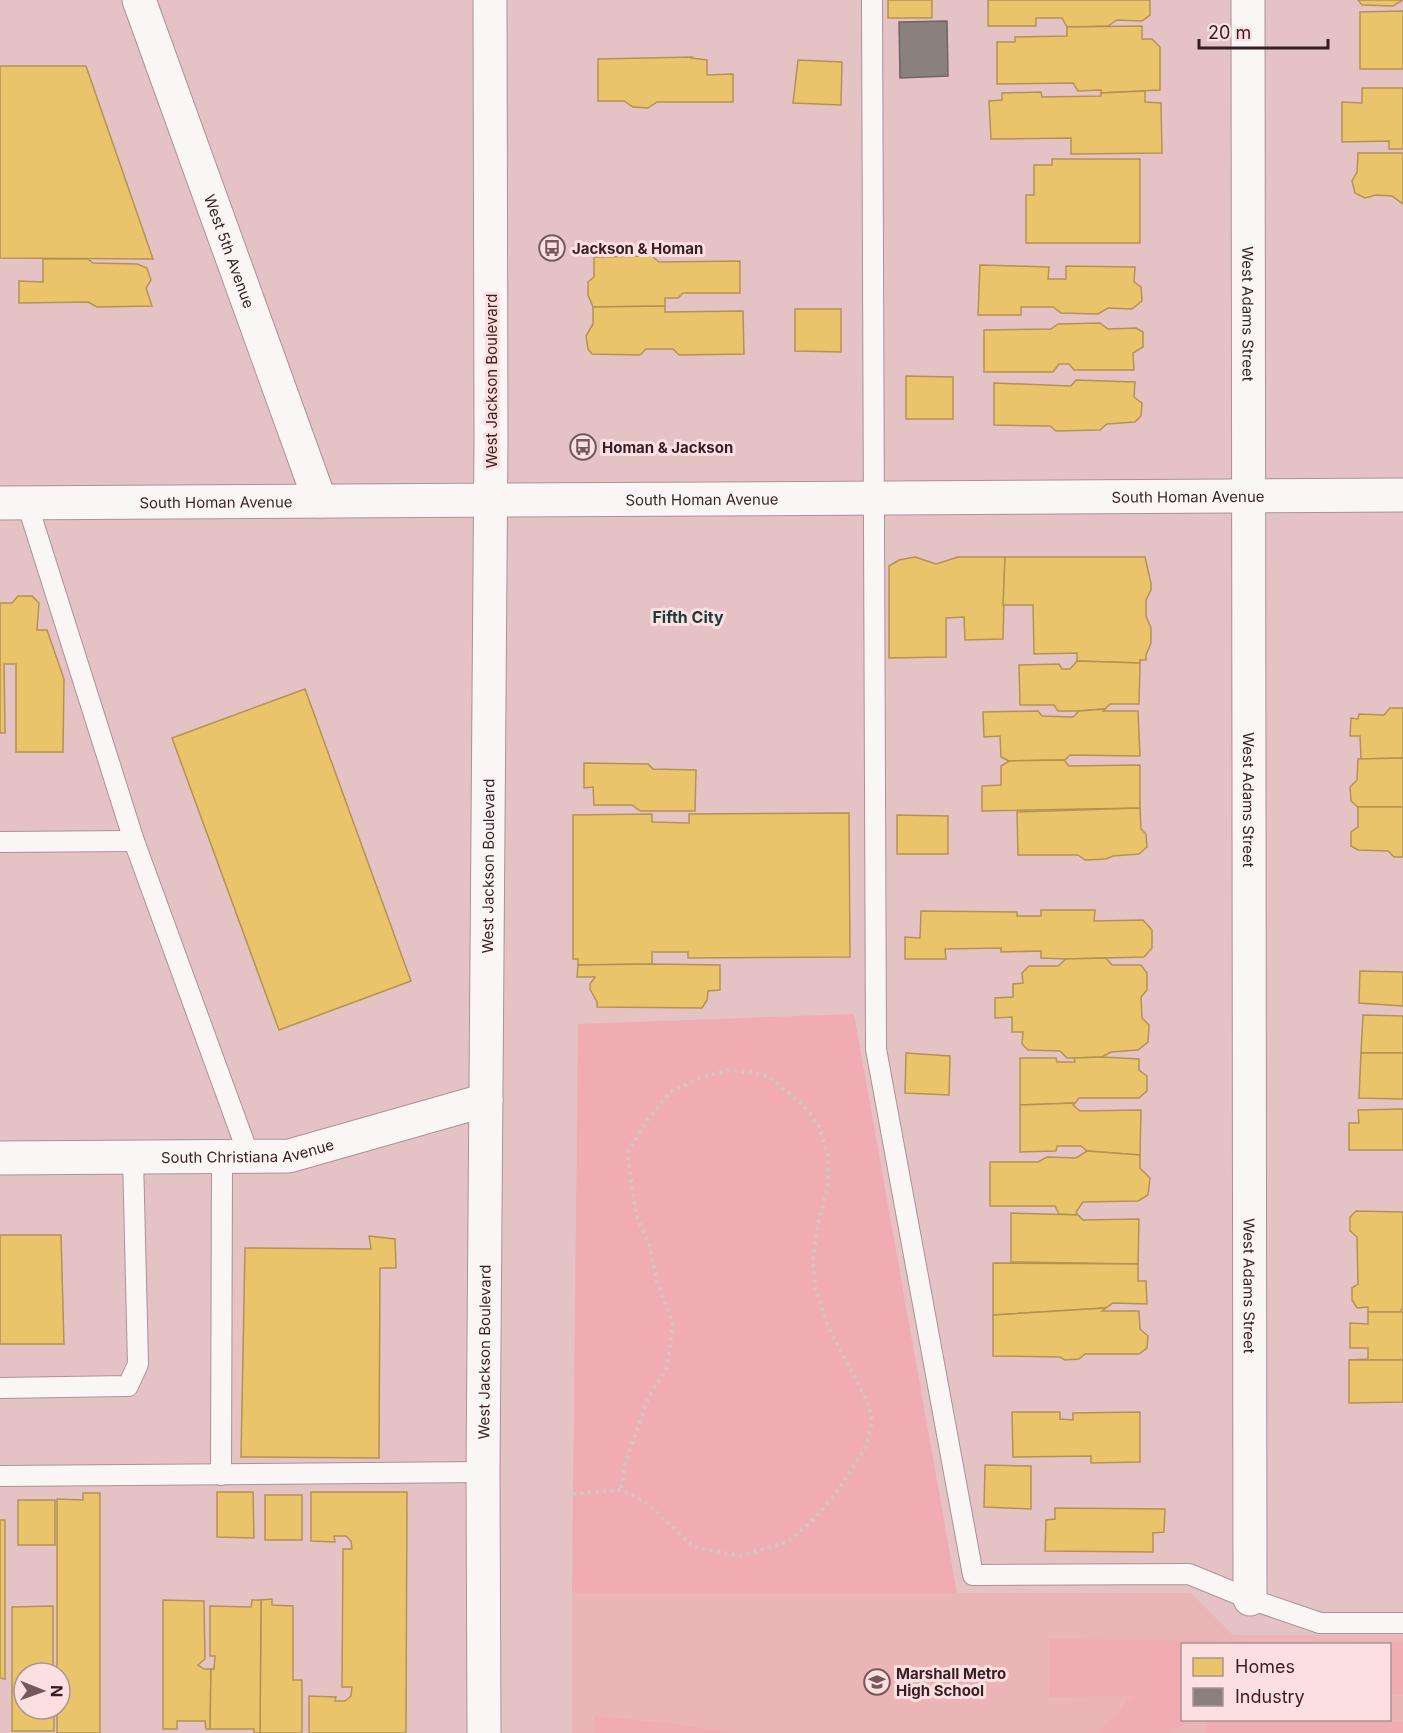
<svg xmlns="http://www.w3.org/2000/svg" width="1403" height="1733" font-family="Inter,sans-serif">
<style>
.built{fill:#ebb4b7;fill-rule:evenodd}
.green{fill:#f0acb2}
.homes{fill:#e9c46a;stroke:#b49254;stroke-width:1.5}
.industry{fill:#8a817c;stroke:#716461;stroke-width:1.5}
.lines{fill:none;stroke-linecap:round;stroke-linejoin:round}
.service-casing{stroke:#ab9293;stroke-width:22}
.minor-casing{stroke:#ab9293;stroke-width:35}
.tertiary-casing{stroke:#ab9293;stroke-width:35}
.path{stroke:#cfc6c6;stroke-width:4;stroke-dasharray:3 4.5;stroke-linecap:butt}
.service{stroke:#fbf6f6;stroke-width:20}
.minor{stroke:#fbf6f6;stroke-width:33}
.tertiary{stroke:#fbf6f6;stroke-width:33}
.labels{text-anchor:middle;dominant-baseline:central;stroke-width:6;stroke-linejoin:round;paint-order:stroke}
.poi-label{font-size:15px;font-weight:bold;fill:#371f21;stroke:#fce0e1;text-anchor:start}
.street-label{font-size:15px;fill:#371f21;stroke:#fce0e1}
.neighbourhood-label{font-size:16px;font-weight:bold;fill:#193c3c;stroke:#fce0e1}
</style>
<rect width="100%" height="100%" fill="#e5c3c5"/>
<path class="built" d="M 572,1593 L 1191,1593 L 1233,1635 L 1403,1635 L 1403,1733 L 572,1733 ZM 1182,1644 L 1390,1644 L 1390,1720 L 1182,1720 Z"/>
<g class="green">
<path d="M 854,1014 L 957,1593 L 572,1593 L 578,1024 Z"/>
<path d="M 1050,1639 L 1403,1643 L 1403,1695 L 1390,1695 L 1390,1644 L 1182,1644 L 1182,1720 L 1190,1720 L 1170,1733 L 1099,1733 L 1132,1696 L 1049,1697 Z"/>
<path d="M 594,1716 L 666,1723 L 731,1733 L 594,1733 Z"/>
<path d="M 1206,1721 L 1403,1722 L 1403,1733 L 1206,1733 Z"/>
</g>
<g class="homes">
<rect x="888" y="0" width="44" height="18"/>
<path d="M 988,0 L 1150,0 L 1150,15 L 1142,21 L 1117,20 L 1108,26 L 1067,27 L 1062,18 L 1036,18 L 1036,26 L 988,26 Z"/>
<path d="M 1358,0 L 1403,0 L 1393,6 L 1362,5 Z"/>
<path d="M 1403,11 L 1403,69 L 1360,69 L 1360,12 Z"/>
<path d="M 1142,26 L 1142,39 L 1152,39 L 1160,47 L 1160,90 L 1101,93 L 1101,90 L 1078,91 L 1073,83 L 997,84 L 997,42 L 1015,42 L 1015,37 L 1067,36 L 1067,27 Z"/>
<path d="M 692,57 L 691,58 L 707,60 L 707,75 L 733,74 L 733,102 L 657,102 L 648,108 L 633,107 L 624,101 L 598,101 L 598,59 Z"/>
<path d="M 798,60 L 842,62 L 841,105 L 793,103 Z"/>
<path d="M 0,66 L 86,66 L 153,259 L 0,258 Z"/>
<path d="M 1362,88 L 1403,88 L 1403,149 L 1389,149 L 1389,141 L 1342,142 L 1342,102 L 1362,103 Z"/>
<path d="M 1145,91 L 1145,102 L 1161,103 L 1162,153 L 1071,154 L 1071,138 L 991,139 L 989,101 L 1002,100 L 1002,93 L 1041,92 L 1042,97 L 1101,96 L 1101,93 Z"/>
<path d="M 1358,153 L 1403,153 L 1403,204 L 1392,196 L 1376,195 L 1365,198 L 1355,193 L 1352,181 L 1357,172 Z"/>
<path d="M 1052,159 L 1140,159 L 1140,243 L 1026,243 L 1026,195 L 1034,195 L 1034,165 L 1052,165 Z"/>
<path d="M 652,256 L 659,262 L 740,261 L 740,293 L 683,293 L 678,298 L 665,298 L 665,306 L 593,307 L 588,295 L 588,282 L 594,277 L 594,257 Z"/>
<path d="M 43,259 L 88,259 L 93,263 L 137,264 L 147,268 L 151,280 L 146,288 L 152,306 L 97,307 L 88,302 L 19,303 L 19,281 L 43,282 Z"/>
<path d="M 980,265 L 1049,267 L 1048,279 L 1066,279 L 1066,266 L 1135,267 L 1134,282 L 1141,287 L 1142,301 L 1132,309 L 1108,308 L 1098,314 L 1061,313 L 1053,307 L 1021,307 L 1021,315 L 978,315 Z"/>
<path d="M 665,306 L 665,312 L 743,311 L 744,354 L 679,355 L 673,349 L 646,349 L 640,355 L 592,354 L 588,349 L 586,336 L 593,324 L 593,307 Z"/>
<path d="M 795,309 L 841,309 L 841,352 L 795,351 Z"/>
<path d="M 1100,323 L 1108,329 L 1136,328 L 1143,332 L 1143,347 L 1133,353 L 1134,370 L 1074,370 L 1069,364 L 1059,364 L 1053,372 L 984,372 L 984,330 L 1051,329 L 1058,324 Z"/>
<path d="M 906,376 L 953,377 L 953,419 L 906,419 Z"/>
<path d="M 1076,380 L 1135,382 L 1134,397 L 1142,403 L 1141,416 L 1135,422 L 1107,424 L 1100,430 L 1056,431 L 1050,426 L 994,425 L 994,383 L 1071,386 Z"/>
<path d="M 915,557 L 936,564 L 958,557 L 1005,557 L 1003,639 L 965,640 L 964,617 L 946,618 L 946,657 L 889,658 L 889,566 L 899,560 Z"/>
<path d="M 1005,557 L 1145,557 L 1151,583 L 1151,590 L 1146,600 L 1146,616 L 1151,628 L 1151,643 L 1146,655 L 1146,660 L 1140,660 L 1140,663 L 1077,661 L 1077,653 L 1034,654 L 1033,605 L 1003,605 Z"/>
<path d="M 18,596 L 32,596 L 39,603 L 37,630 L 47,630 L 64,679 L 63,752 L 16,752 L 16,664 L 4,664 L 5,733 L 0,733 L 0,603 L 12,603 Z"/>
<path d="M 1077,661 L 1140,663 L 1139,704 L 1110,704 L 1105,709 L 1079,711 L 1058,711 L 1054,705 L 1020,705 L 1019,665 L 1059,664 L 1062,669 L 1070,669 Z"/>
<path d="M 305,689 L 411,981 L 279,1030 L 172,738 Z"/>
<path d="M 1390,708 L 1403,708 L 1403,758 L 1361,759 L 1360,736 L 1350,736 L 1351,718 L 1358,719 L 1359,714 L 1384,715 Z"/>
<path d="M 1105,709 L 1103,711 L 1138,711 L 1140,756 L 1070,755 L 1065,760 L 1009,761 L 1001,757 L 1000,736 L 984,737 L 983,712 L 1038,711 L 1042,716 L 1073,717 L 1079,711 Z"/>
<path d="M 1403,758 L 1403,807 L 1358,807 L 1351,801 L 1350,787 L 1357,780 L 1358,759 Z"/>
<path d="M 1064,760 L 1069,766 L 1140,765 L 1140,808 L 982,811 L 982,786 L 1001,785 L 1001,766 L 1009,761 Z"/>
<path d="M 584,763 L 648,764 L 653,769 L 696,770 L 695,811 L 640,811 L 632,805 L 594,805 L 593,787 L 584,788 Z"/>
<path d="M 1358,807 L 1403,807 L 1403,857 L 1394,857 L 1388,851 L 1358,850 L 1351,846 L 1351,832 L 1358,827 Z"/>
<path d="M 1140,808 L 1141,829 L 1146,834 L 1147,847 L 1139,854 L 1113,856 L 1106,859 L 1085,860 L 1078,855 L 1018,855 L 1017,812 Z"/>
<path d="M 849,813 L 850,957 L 688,958 L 688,952 L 652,952 L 652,964 L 578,965 L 578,959 L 573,959 L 573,815 L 652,814 L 652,822 L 689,823 L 689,814 Z"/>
<path d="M 897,815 L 948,816 L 948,854 L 897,854 Z"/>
<path d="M 1041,910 L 1095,910 L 1094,921 L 1143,920 L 1152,930 L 1152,948 L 1144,957 L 1066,959 L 1041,958 L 1041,951 L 1001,952 L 1001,948 L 945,949 L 946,959 L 905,959 L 905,937 L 920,938 L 921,911 L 1017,912 L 1017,916 L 1041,916 Z"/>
<path d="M 1106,958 L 1112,965 L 1141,965 L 1147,973 L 1147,990 L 1141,997 L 1142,1018 L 1149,1025 L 1148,1042 L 1138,1050 L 1111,1052 L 1102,1057 L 1074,1058 L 1067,1058 L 1060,1051 L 1028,1050 L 1022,1044 L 1023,1032 L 1012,1032 L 1012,1017 L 995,1018 L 995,998 L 1013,997 L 1013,984 L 1023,983 L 1022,973 L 1029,966 L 1058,966 L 1066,959 Z"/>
<path d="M 652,964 L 720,965 L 720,990 L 708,991 L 707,1000 L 702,1008 L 597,1007 L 597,1002 L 590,989 L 590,984 L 595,977 L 577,977 L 578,965 Z"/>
<path d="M 1360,971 L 1403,972 L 1403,1006 L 1359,1003 Z"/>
<path d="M 1363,1015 L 1403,1016 L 1403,1053 L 1361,1053 Z"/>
<path d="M 906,1053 L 950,1056 L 949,1095 L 905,1093 Z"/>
<path d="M 1361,1053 L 1403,1053 L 1403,1099 L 1359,1098 Z"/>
<path d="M 1102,1057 L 1139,1059 L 1139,1070 L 1147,1076 L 1147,1091 L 1139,1098 L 1079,1098 L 1075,1103 L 1020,1105 L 1020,1058 L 1056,1058 L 1057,1062 L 1075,1062 L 1074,1058 Z"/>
<path d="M 1075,1103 L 1073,1105 L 1080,1111 L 1141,1110 L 1140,1155 L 1087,1151 L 1081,1146 L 1057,1146 L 1056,1151 L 1020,1152 L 1020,1105 Z"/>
<path d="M 1403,1109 L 1403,1150 L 1349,1150 L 1349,1123 L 1359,1123 L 1358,1110 Z"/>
<path d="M 1087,1151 L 1140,1155 L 1140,1168 L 1150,1178 L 1148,1195 L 1138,1201 L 1083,1202 L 1076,1212 L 1078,1215 L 1059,1214 L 1055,1206 L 990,1206 L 990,1162 L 1038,1162 L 1047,1157 L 1076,1158 Z"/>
<path d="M 1356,1211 L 1403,1212 L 1403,1308 L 1400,1312 L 1368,1312 L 1368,1307 L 1357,1308 L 1352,1300 L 1352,1288 L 1358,1284 L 1357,1237 L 1350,1231 L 1350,1217 Z"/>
<path d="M 1011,1213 L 1078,1215 L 1083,1220 L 1139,1219 L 1138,1264 L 1011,1262 Z"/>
<path d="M 0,1235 L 61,1235 L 64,1344 L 0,1344 Z"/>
<path d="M 369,1236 L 395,1239 L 396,1268 L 380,1268 L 379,1458 L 241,1457 L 245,1248 L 371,1249 Z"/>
<path d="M 993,1263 L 1138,1264 L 1138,1281 L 1146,1281 L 1147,1304 L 1113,1303 L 1106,1308 L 993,1315 Z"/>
<path d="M 1106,1308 L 1102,1311 L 1139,1311 L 1140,1329 L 1148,1336 L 1147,1348 L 1139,1354 L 1085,1354 L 1079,1359 L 1065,1360 L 1060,1357 L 993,1356 L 993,1315 Z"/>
<path d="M 1368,1312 L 1403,1312 L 1403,1360 L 1349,1360 L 1368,1359 L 1368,1348 L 1350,1348 L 1350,1323 L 1368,1324 Z"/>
<path d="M 1349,1360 L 1403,1360 L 1403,1402 L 1349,1403 Z"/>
<path d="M 1012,1412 L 1060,1412 L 1060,1419 L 1073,1420 L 1073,1413 L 1140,1412 L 1140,1462 L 1091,1463 L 1091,1456 L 1013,1457 Z"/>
<path d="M 985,1465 L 1031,1466 L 1031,1509 L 984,1507 Z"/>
<path d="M 217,1492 L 253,1492 L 254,1538 L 217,1537 Z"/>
<path d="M 311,1492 L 407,1492 L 406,1733 L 309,1733 L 309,1696 L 336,1697 L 335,1701 L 345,1701 L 351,1696 L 352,1687 L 342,1687 L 343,1549 L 352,1549 L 351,1541 L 346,1536 L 334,1536 L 335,1542 L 311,1541 Z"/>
<path d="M 83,1493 L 100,1493 L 100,1733 L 57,1733 L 57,1709 L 60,1709 L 60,1673 L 57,1673 L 57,1499 L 83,1500 Z"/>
<rect x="265" y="1495" width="37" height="45"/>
<rect x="18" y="1500" width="37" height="45"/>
<path d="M 1055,1508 L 1165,1509 L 1164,1532 L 1153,1533 L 1153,1552 L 1045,1551 L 1046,1520 L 1055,1519 Z"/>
<path d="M 0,1520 L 5,1520 L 5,1679 L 0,1678 Z"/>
<path d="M 272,1599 L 272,1605 L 293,1606 L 293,1680 L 302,1680 L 302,1733 L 260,1733 L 261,1600 Z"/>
<path d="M 163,1600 L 204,1601 L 205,1659 L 198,1665 L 204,1669 L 211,1669 L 210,1729 L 206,1729 L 205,1721 L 177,1721 L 177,1729 L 163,1729 Z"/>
<path d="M 252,1600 L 261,1600 L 260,1733 L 254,1733 L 254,1729 L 210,1729 L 211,1669 L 214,1669 L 215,1656 L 210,1656 L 210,1606 L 251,1607 Z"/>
<path d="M 53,1606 L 53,1673 L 24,1673 L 24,1709 L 54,1709 L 54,1731 L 12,1731 L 12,1607 Z"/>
</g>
<path class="industry" d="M 947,21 L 948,76 L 900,78 L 899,22 Z"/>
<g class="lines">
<g class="service-casing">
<g id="service">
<path d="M 872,0 L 876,1049 L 973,1575 L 1189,1574 L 1250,1599 L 1320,1623 L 1403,1623"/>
<path d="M 27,503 L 134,841 L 249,1156"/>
<path d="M 0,842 L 134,841"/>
<path d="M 0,1388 L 128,1386 L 138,1364 L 133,1157"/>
<path d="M 221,1475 L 222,1157"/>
<path d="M 0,1476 L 483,1472"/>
</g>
</g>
<g class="minor-casing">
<g id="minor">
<path id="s1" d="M 139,0 L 320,501"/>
<path id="s2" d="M 1248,0 L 1250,1599"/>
<path id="s3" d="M 0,1158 L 289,1156 L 486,1100"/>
</g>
</g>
<g class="tertiary-casing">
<g id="tertiary">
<path id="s4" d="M 0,503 L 1403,495"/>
<path id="s5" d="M 484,1733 L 483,1472 L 491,440 L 490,0"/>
</g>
</g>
<path class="path" d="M 573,1494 L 621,1490 L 644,1501 L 694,1547 L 740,1556 L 788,1542 L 812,1521 L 833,1497 L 854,1466 L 866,1446 L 872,1422 L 868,1403 L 828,1326 L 815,1287 L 813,1258 L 818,1224 L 828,1186 L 828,1156 L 818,1124 L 803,1105 L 768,1076 L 749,1072 L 727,1070 L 698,1079 L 670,1092 L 648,1119 L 627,1153 L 636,1214 L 649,1244 L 657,1282 L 673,1323 L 667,1367 L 648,1398 L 626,1461 L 621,1490"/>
<use href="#service" class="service"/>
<use href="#minor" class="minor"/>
<use href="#tertiary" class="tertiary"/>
</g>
<defs>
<g id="bus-ring" transform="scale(1.35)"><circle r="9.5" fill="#fce0e1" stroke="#74585a" stroke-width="1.5"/><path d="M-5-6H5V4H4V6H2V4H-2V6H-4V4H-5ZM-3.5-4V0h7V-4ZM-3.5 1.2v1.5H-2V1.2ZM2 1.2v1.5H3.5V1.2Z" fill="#74585a"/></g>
<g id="school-ring" transform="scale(1.35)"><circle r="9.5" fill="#fce0e1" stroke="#74585a" stroke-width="1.5"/><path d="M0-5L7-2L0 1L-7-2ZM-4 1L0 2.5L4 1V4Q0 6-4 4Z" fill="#74585a"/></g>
</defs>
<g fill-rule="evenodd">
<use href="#bus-ring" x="552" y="248"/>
<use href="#bus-ring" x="583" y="447"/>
<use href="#school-ring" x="877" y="1682"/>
</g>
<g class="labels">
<g class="poi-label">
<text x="572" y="248">Jackson &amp; Homan</text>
<text x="602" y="447">Homan &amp; Jackson</text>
<text x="896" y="1673">Marshall Metro<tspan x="896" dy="17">High School</tspan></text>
</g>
<g class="street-label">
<text stroke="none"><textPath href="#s1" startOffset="267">West 5th Avenue</textPath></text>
<text stroke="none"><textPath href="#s2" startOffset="314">West Adams Street</textPath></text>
<text transform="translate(491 381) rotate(-90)">West Jackson Boulevard</text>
<text stroke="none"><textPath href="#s4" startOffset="1188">South Homan Avenue</textPath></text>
<text stroke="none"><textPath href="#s4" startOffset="702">South Homan Avenue</textPath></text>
<text stroke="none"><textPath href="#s4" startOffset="216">South Homan Avenue</textPath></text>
<text stroke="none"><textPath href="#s2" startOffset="800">West Adams Street</textPath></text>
<text stroke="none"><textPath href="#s5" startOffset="867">West Jackson Boulevard</textPath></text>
<text stroke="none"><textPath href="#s3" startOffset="248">South Christiana Avenue</textPath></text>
<text stroke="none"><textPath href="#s2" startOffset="1286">West Adams Street</textPath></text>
<text stroke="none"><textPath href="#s5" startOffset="381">West Jackson Boulevard</textPath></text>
</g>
<g class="neighbourhood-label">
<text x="688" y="617">Fifth City</text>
</g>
</g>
<rect x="1181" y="1643" width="210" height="78" fill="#fce0e1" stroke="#ad9394" stroke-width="1.5"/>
<rect x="1193" y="1658" width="30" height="18" fill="#e9c46a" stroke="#ad9394" stroke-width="1.5"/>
<text x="1235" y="1673" font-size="18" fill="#371f21">Homes</text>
<rect x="1193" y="1688" width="30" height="18" fill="#8a817c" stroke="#ad9394" stroke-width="1.5"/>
<text x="1235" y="1703" font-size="18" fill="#371f21">Industry</text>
<g transform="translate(42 1691) rotate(91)"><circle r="28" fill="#fce0e1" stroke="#ad9394" stroke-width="1.5"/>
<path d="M0-4.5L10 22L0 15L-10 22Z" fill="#74585a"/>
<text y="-9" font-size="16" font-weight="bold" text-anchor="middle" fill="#371f21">N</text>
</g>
<path d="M1199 39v9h129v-9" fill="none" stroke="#371f21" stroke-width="3"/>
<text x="1208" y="39" font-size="18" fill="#371f21" stroke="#fce0e1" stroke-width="4.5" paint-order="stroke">20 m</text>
</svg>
